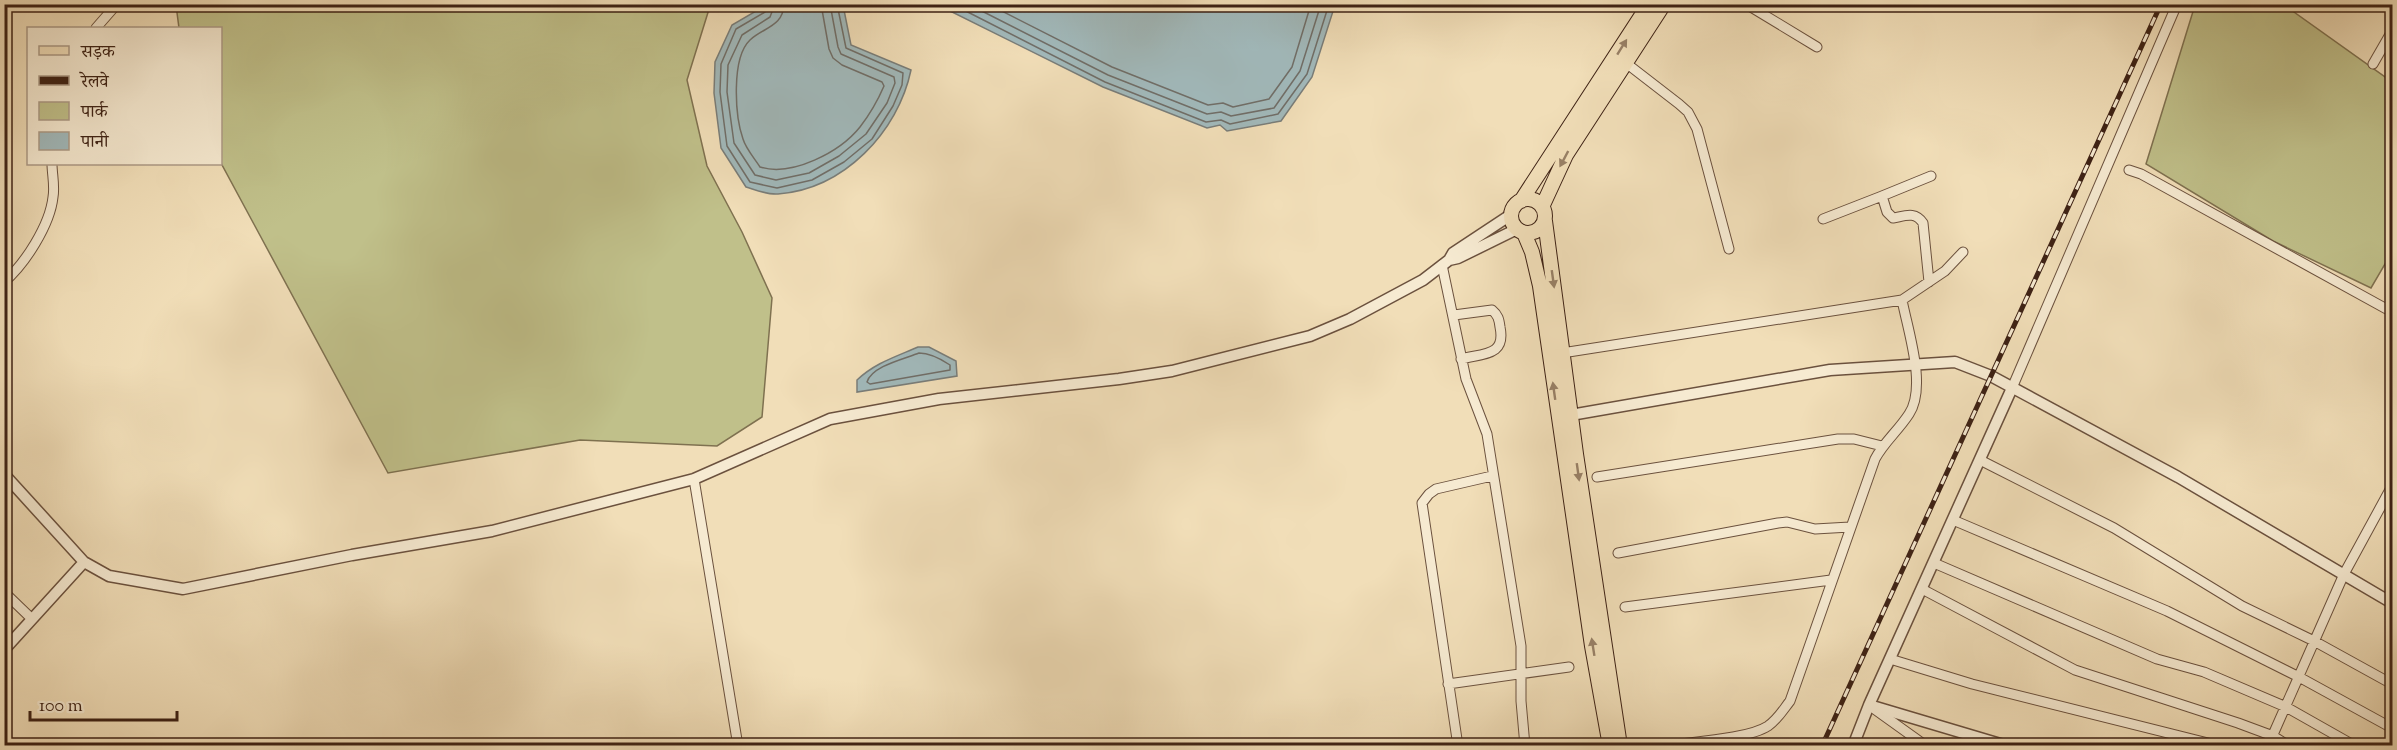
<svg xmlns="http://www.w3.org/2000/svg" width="2397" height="750" viewBox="0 0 2397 750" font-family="'Sorts Mill Goudy','Noto Serif Devanagari',serif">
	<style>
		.green { fill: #c0c08a; stroke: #7f7150; stroke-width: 1.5 }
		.water { fill: #a1b9bb; stroke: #797d79; stroke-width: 1.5 }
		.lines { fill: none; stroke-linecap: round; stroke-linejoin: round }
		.shore { stroke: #706e68; stroke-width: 1.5 }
		.minor-casing { stroke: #6b513e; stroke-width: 11 }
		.tertiary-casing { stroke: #6b513e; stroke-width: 13 }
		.primary-casing { stroke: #3e2215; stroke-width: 16 }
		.minor { stroke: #f6ead1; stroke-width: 9 }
		.tertiary { stroke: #f6ead1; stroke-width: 10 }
		.primary { stroke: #f1deb8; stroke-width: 14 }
		.rail-casing { stroke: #3e2215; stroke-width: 5 }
		.rail { stroke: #f6ead1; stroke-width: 3; stroke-dasharray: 9; stroke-linecap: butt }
		.oneway { fill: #988066 }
	</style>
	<rect width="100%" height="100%" fill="#f1deb8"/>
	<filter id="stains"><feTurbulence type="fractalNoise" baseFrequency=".00333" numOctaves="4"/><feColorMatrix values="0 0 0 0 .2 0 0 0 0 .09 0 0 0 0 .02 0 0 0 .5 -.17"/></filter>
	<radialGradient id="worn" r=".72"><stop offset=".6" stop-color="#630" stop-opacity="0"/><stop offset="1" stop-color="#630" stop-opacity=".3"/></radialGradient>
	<path class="green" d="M176 5H715L710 6 687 80 707 166 742 232 772 298 762 417 717 446 580 440 388 473 221 163 220 28H179Z
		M2195 5H2284L2392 82V252L2371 288 2273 241 2146 164Z"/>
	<path class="water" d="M768 4 843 5 851 45 911 70C898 132 844 189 778 194 768 195 756 190 746 187L721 148 714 93 715 62 732 25Z
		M938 5 1335 4V5L1312 77 1281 121 1227 131 1220 125 1207 128 1103 87Z
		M918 347H929L956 361 957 376 857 392V380C875 363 895 357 918 347Z"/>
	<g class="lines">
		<path class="shore" d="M767 4 765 12 736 29 721 64 720 92 727 146 750 182 777 188 812 180 844 162 872 139 893 106 902 85 903 73 846 48 837 4
			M775 4 770 17 742 35 728 65 727 92 734 143 755 175 776 180 809 173 839 156 866 134 887 103 895 83 894 77 841 54 838 47 830 4
			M784 4C783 27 764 27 750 40 731 58 735 116 743 139 746 149 755 159 760 167 792 177 840 152 860 127 870 114 878 100 884 86L882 82 842 65 833 58 829 49 821 4
			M952 4 1105 82 1206 122 1221 120 1230 124 1278 114 1307 74 1329 4
			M968 4 1108 75 1207 114 1221 112 1231 116 1274 108 1300 71 1321 4
			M988 4 1112 67 1208 105 1223 103 1233 107 1269 99 1292 67 1311 4
			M919 353C929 353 941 359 950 365V370L870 384 867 382C872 366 904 359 919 353Z"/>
		<defs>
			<path id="minor" d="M1746 4 1817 47
				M1949 4 1952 6
				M2385 4 2392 9
				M96 28 117 4
				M1626 63 1679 104 1688 112 1697 129 1729 249
				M2373 64 2392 31
				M2129 170 2141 174 2392 312
				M1882 196 1931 176
				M1823 219 1882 196 1887 212 1893 218C1905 216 1915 211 1923 223L1929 282
				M1442 265 1466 379 1487 434 1521 646V701L1525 746
				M4 282C25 264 50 225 53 197 55 186 52 174 52 164
				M1902 300 1945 271 1963 252
				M1454 315 1492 310C1498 315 1499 319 1500 327 1506 356 1484 353 1461 359
				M1562 353 1902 300C1908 331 1927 387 1909 414 1898 431 1884 442 1875 459L1790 701C1783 710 1778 719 1768 726 1748 739 1691 742 1666 746
				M2012 388 2177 4
				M1980 460 2114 528 2242 606 2314 641 2392 684
				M1597 477 1838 439H1854L1882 446
				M694 479 738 746
				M1953 520 2167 611 2299 677 2392 728
				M1618 553 1778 523 1787 522 1815 529 1850 527
				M1934 563 2157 659 2204 672 2286 707 2355 746
				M1922 589 2075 670 2238 723 2273 736 2289 746
				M4 592 32 619
				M1625 607 1831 580
				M1890 659 1972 684 2220 746
				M1448 684 1569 667
				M1873 708 1926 746
				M1458 746 1422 503 1429 494 1436 489 1492 476
				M2268 746 2344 574 2392 486"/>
			<path id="tertiary" d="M1449 260 1458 258 1517 229
				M1565 416 1830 370 1955 362 1991 376 2178 477 2392 603
				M4 474 84 562 109 576 183 589 352 555 492 531 694 479 830 419 939 399 1119 379 1172 371 1310 336 1350 319 1423 280 1449 260 1453 253 1512 214
				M4 650 84 562
				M1869 705 2007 746
				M1853 746 1869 705 2012 388"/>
			<path id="primary" d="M1511 216a17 17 0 1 1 34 0a17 17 0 1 1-34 0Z
				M1521 201 1649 4
				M1542 207 1566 155 1664 4
				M1545 221 1576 454 1620 746
				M1524 233 1532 252 1540 286 1592 646 1610 746"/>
		</defs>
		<use href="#minor" class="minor-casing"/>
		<use href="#tertiary" class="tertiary-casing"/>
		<use href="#primary" class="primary-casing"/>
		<use href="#minor" class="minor"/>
		<use href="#tertiary" class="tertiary"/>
		<use href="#primary" class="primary"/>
		<defs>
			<path id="rail" d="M1822 746 2161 4"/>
		</defs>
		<use href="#rail" class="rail-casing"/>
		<use href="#rail" class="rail"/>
	</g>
	<defs><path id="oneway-solid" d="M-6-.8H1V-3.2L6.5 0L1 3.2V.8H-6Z" transform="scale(1.5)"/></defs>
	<g class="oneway">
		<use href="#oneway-solid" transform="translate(1622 47) rotate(-58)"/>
		<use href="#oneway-solid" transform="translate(1564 159) rotate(118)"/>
		<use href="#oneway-solid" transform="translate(1553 279) rotate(82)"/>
		<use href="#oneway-solid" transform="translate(1554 391) rotate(-98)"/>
		<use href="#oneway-solid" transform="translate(1578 472) rotate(82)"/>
		<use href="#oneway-solid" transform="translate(1593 647) rotate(-99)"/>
	</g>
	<rect width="2397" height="750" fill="none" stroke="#f1deb8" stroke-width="24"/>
	<rect x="6" y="6" width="2385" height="738" fill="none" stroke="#3e2215" stroke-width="3"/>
	<rect x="12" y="12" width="2373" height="726" fill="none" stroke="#3e2215" stroke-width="1.5"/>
	<rect x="27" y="27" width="195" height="138" fill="#f6ead1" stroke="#ac9a86" stroke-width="1.5"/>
	<rect x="39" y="46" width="30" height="9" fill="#f1deb8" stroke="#ac9a86" stroke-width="1.5"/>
	<text x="81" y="57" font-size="18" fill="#3e2215">सड़क</text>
	<rect x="39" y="76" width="30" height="9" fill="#3e2215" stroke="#ac9a86" stroke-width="1.5"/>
	<text x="81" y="87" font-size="18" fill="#3e2215">रेलवे</text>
	<rect x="39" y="102" width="30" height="18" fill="#c0c08a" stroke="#ac9a86" stroke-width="1.5"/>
	<text x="81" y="117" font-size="18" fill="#3e2215">पार्क</text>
	<rect x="39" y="132" width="30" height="18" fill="#a1b9bb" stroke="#ac9a86" stroke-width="1.5"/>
	<text x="81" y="147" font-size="18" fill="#3e2215">पानी</text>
	<path d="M30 711v9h147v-9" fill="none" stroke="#3e2215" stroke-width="3"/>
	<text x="39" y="711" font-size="18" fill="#3e2215" stroke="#f6ead1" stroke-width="4.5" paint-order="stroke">100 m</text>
	<rect width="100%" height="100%" filter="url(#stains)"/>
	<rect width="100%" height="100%" fill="url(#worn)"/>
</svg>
